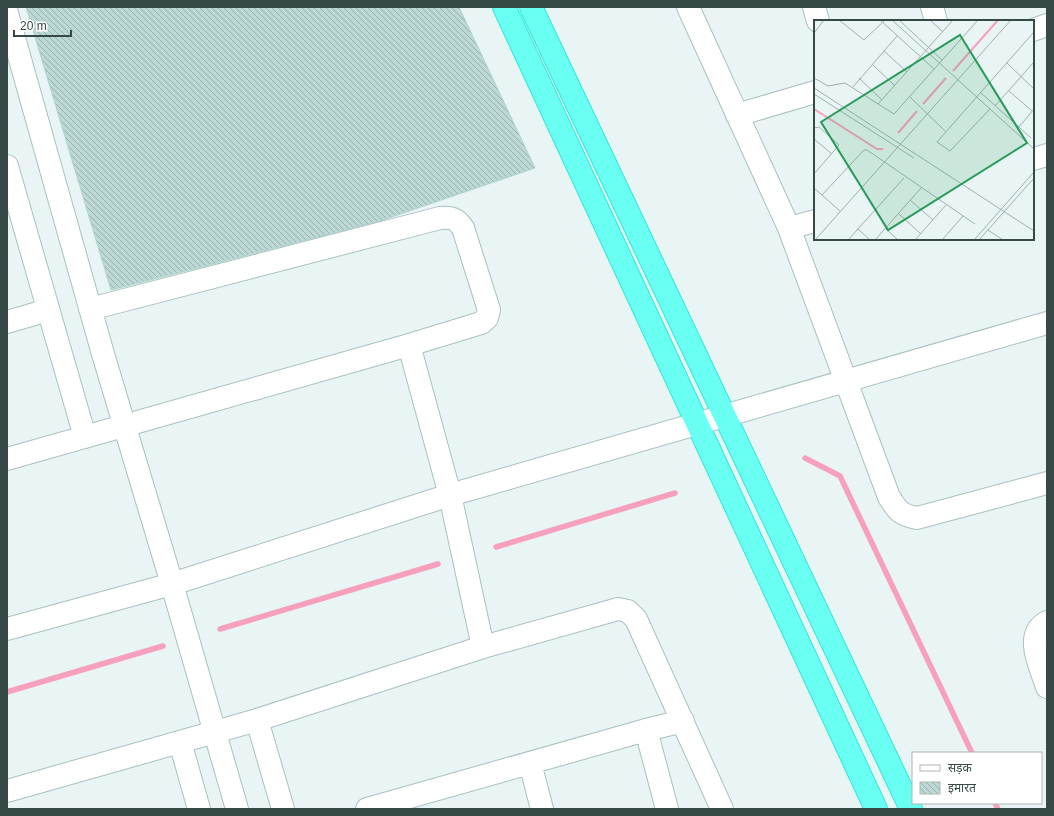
<svg xmlns="http://www.w3.org/2000/svg" width="1054" height="816" viewBox="0 0 1054 816" font-family="Helvetica,'Noto Sans Devanagari',sans-serif">
	<style>
		.lines { fill: none; stroke-linecap: round; stroke-linejoin: round }
		.stream { stroke: #f6a0bd; stroke-width: 5.5 }
		.building { fill: url(#building-back-hatch); stroke: #afd3ce }
		.minor-casing { stroke: #a9c1bf; stroke-width: 24 }
		.highway-casing { stroke: #2dead4; stroke-width: 24 }
		.minor { stroke: #fff; stroke-width: 22 }
		.highway { stroke: #69fff3; stroke-width: 22 }
		.inset-river { fill: none; stroke: #f6a0bd; stroke-width: 2 }
		.inset-road { fill: none; stroke: #a1b0ae; stroke-width: 1 }
		.view { fill: #279b5a; fill-opacity: 0.15; stroke: #279b5a; stroke-width: 2 }
		.inset-edge { fill: none; stroke: #364946; stroke-width: 2 }
	</style>
	<defs>
		<pattern id="building-back-hatch" width="6" height="6" patternUnits="userSpaceOnUse"><rect width="6" height="6" fill="#bcd8d4"/><path d="M-1 5l2 2M0 0l6 6M5-1l2 2" fill="none" stroke="#9ab1ae"/></pattern>
	</defs>
	<rect width="100%" height="100%" fill="#e8f5f4"/>
	<g class="lines">
		<path class="stream" d="M805 458 840 476 972 753
			M496 547 675 493
			M220 629 438 564
			M7 692 163 646
			M995 803 998 809"/>
	</g>
	<path class="building" d="M26 7H459L535 168 380 221 111 290Z"/>
	<g class="lines">
		<defs>
			<path id="minor" d="M688 7 789 228 889 497C898 511 900 515 917 518L1047 483
				M814 7 818 21
				M932 7 936 21
				M7 13 103 354 172 584 237 809
				M1033 30 1047 25
				M737 115 815 92
				M1033 159 1047 155
				M7 166 85 437
				M789 228 815 221
				M7 322 48 310
				M409 345 450 495 483 647
				M7 459 409 345 481 323 487 318 489 310 463 228C456 218 451 217 440 218L90 309
				M1047 622C1023 635 1041 667 1047 687
				M7 629 172 584 450 495 1047 323
				M257 720 283 809
				M646 730 667 809
				M180 742 199 809
				M530 763 542 809
				M7 791 257 720 483 647 618 609 628 611 636 619 722 809
				M367 809 646 730 683 721"/>
			<path id="highway" d="M504 7 876 809
				M531 7 911 809"/>
		</defs>
		<use href="#minor" class="minor-casing"/>
		<use href="#highway" class="highway-casing"/>
		<use href="#minor" class="minor"/>
		<use href="#highway" class="highway"/>
	</g>
	<g transform="translate(814 20)">
		<rect width="220" height="220" fill="#e8f5f4"/>
		<path class="inset-river" d="M139 51 184 0M109 84 132 58M0 89 63 129H69M84 113 103 91"/>
		<path class="inset-road" d="M25 0 50 20 71 0M66 0 120 49M78 0 220 129M85 0 128 40M116 0 129 12M0 13 10 0M70 31 93 52M193 43 220 69M58 44 81 66M0 58 14 66 31 63 80 94 164 0M45 58 68 80M39 67 83 16M0 68 220 211M195 71 218 91M166 72 217 118M0 74 100 138M96 77 131 111M64 84 139 0M181 86 220 42M176 89 136 131 123 122 220 12M205 107 220 89M0 108 5 107 25 125 0 154M0 119 18 134M0 168 26 191M8 175 50 130H53L161 204M96 180 119 200M84 193 107 214M71 208 84 220M44 209 56 220M174 210 189 220M1 220 197 0M34 220 90 158M61 220 107 168M101 220 132 185M128 220 149 196M160 220 220 152M165 220 220 158"/>
		<path class="view" d="M146 15 213 123 74 210 7 102Z"/>
		<rect width="220" height="220" class="inset-edge"/>
	</g>
	<rect width="1054" height="816" fill="none" stroke="#364946" stroke-width="16"/>
	<rect x="912" y="752" width="130" height="52" fill="#ffffff" stroke="#afb6b5"/>
	<rect x="920" y="765" width="20" height="6" fill="#ffffff" stroke="#afb6b5"/>
	<text x="948" y="772" font-size="12" fill="#364946">सड़क</text>
	<rect x="920" y="782" width="20" height="12" fill="url(#building-back-hatch)" stroke="#afb6b5"/>
	<text x="948" y="792" font-size="12" fill="#364946">इमारत</text>
	<path d="M14 30v6h57v-6" fill="none" stroke="#364946" stroke-width="2"/>
	<text x="20" y="30" font-size="12" fill="#364946" stroke="#ffffff" stroke-width="3" paint-order="stroke">20 m</text>
</svg>
